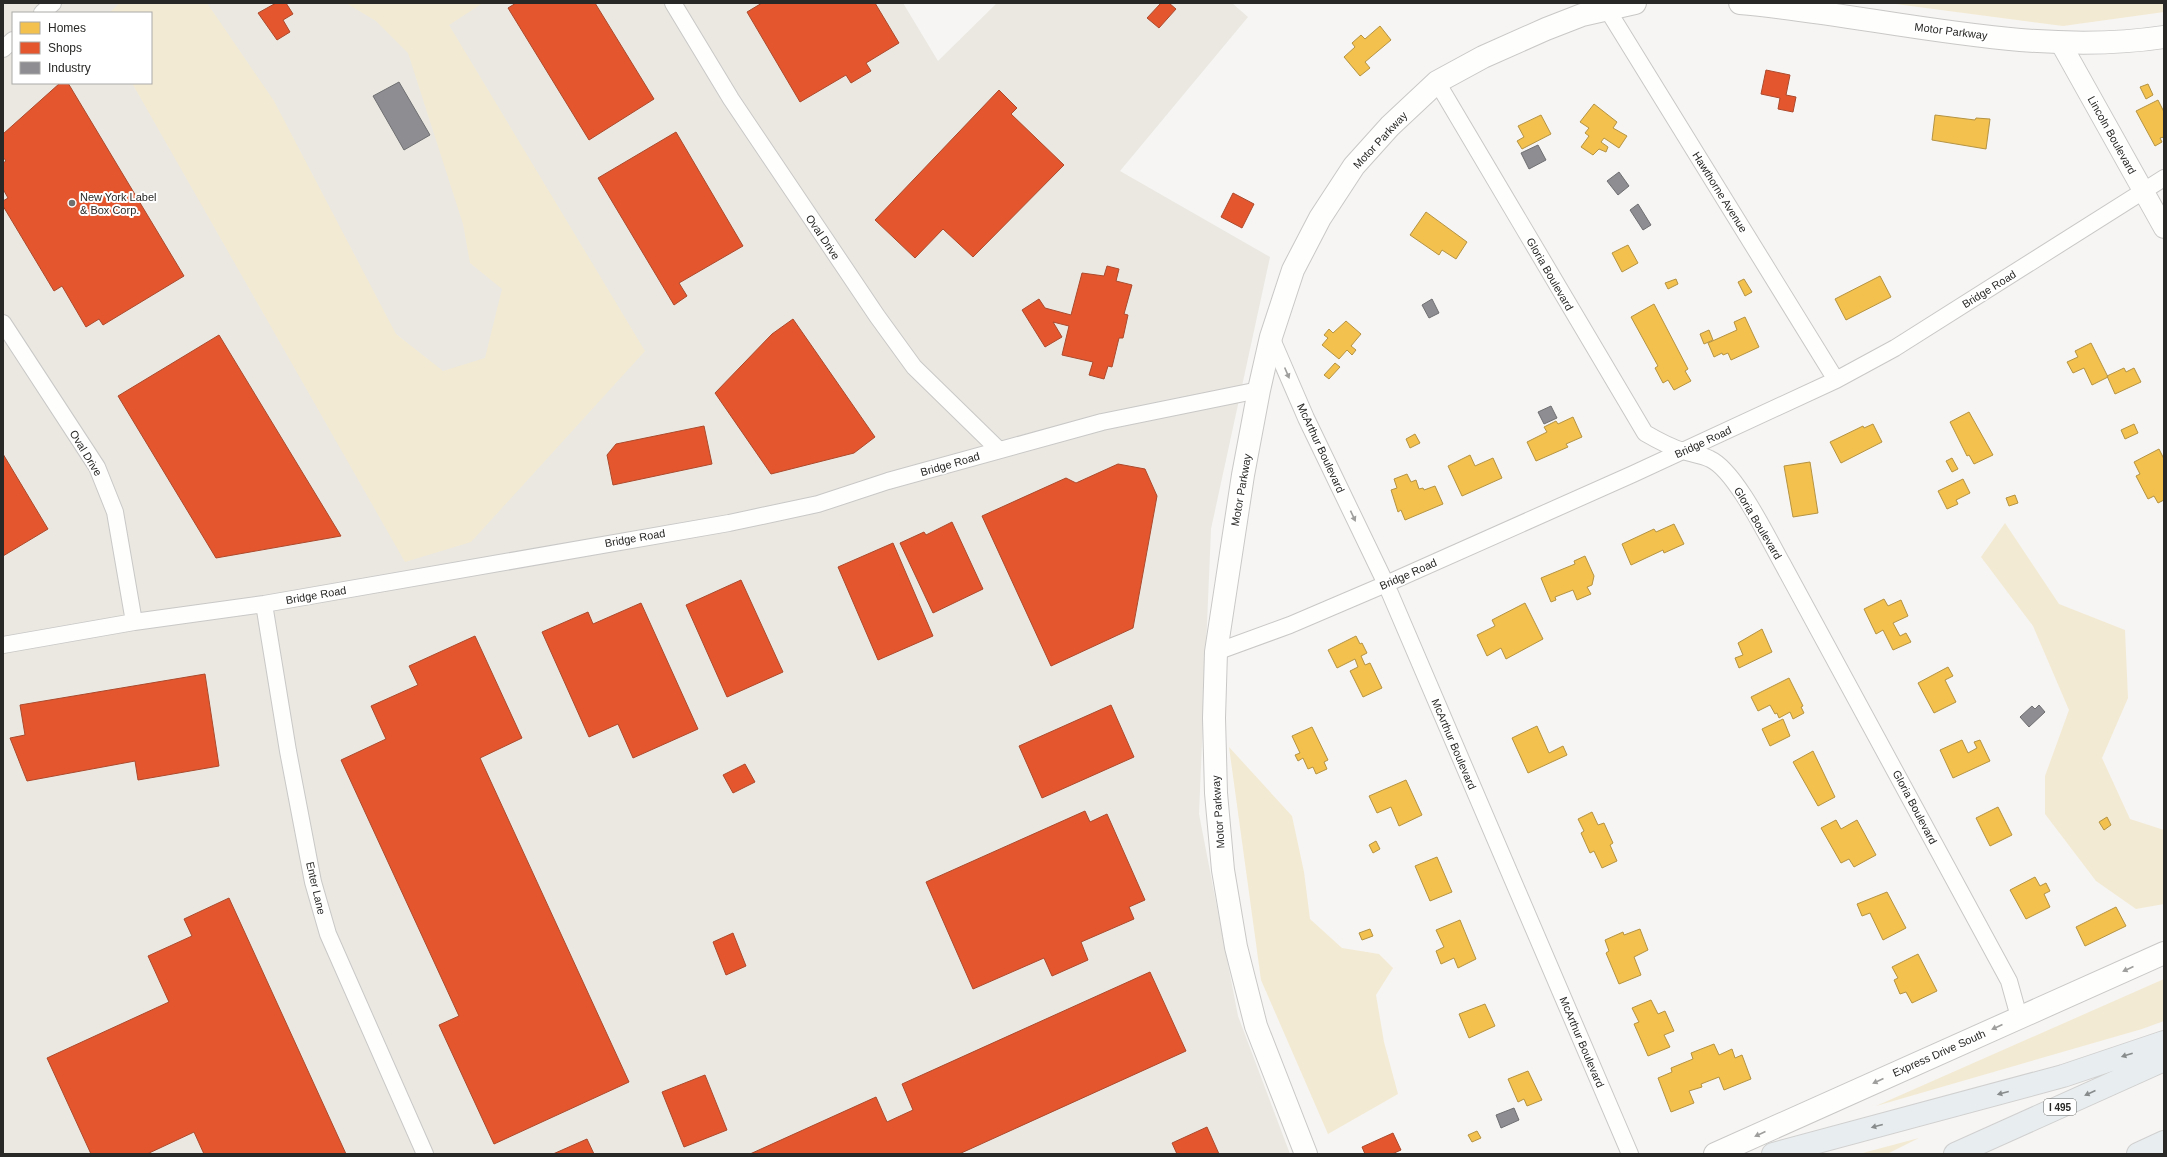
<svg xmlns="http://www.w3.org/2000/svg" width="2167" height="1157" viewBox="0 0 2167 1157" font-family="Helvetica,sans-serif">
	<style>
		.built { fill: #eae8e1; fill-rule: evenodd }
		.green { fill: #f3ead3 }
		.homes { fill: #f2c14e; stroke: #b59342 }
		.shops { fill: #e4572e; stroke: #ac492c }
		.industry { fill: #8d8d92; stroke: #6f6f72 }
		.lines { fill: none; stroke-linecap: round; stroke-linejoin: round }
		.minor-casing { stroke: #c9c8c7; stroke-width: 18 }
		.tertiary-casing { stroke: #c9c8c7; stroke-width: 22 }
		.secondary-casing { stroke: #c9c8c7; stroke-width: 24 }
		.motorway-casing { stroke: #d1d0d0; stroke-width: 24 }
		.minor { stroke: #fefefd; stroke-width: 16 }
		.tertiary { stroke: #fefefd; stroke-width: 20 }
		.secondary { stroke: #fefefd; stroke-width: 22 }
		.motorway { stroke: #e8eef0; stroke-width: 22 }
		.oneway { fill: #9e9e9c }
		.oneway2 { fill: #888b8b }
		.poi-dot { fill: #70706e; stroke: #fff; stroke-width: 1.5 }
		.labels { text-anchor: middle; stroke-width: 4; stroke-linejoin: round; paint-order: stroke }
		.shield { fill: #fff; stroke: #686867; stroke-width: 1 }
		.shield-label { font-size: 10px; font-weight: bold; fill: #282826 }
		.street-label { font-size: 11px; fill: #282826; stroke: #fff }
		.poi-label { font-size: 11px; fill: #282826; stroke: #fff; text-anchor: start }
	</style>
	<rect width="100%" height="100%" fill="#f6f5f3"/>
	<path class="built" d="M3 3H903L938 61 997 3H1232L1248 17 1120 171 1270 257 1211 529 1199 814 1238 1016 1290 1154H3ZM13 13H151V83H13Z"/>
	<path class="green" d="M120 3H207L274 101 396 334 443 371 485 358 502 289 470 263 463 224 408 53 376 21 346 3H483L449 25 645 351 471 542 405 562 132 83H151V13H109Z
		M1888 3H2164V12L2063 26Z
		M2005 523 2059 604 2125 630 2128 698 2102 758 2130 819 2164 830V904L2136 909 2096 881 2045 814V776L2069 710 2033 626 1981 557Z
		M1229 747 1292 816 1304 872 1310 919 1342 948 1379 954 1393 968 1376 995 1384 1042 1398 1094 1328 1134 1261 980Z
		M2164 979V1021L2142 1029 1876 1106Z
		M1919 1138 1887 1154H1859Z"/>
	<path class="homes" d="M1380 26 1391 40 1365 62 1370 68 1360 76 1344 57 1355 47 1352 43 1361 35 1365 39Z
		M2148 84 2153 95 2146 99 2140 87Z
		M2158 100 2164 112V137L2160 138 2162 142 2155 146 2136 111Z
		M1594 104 1617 122 1613 128 1627 136 1619 148 1604 138 1601 142 1608 147 1606 152 1599 149 1593 155 1581 147 1589 136 1585 133 1589 128 1580 122Z
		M1541 115 1551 134 1522 149 1517 141 1524 137 1518 126Z
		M1935 115 1975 120 1976 118 1990 119 1986 149 1932 140Z
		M1426 212 1467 242 1456 259 1442 250 1439 255 1410 235Z
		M1628 245 1638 263 1622 272 1612 253Z
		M1880 276 1891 297 1846 320 1835 299Z
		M1676 279 1678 284 1668 289 1665 283Z
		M1744 279 1752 292 1745 296 1738 282Z
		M1654 304 1688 369 1685 371 1691 381 1674 390 1668 380 1663 383 1655 368 1658 366 1631 317Z
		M1745 317 1759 347 1731 360 1728 353 1723 355 1722 353 1714 357 1708 343 1737 330 1734 322Z
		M1346 321 1361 334 1351 346 1356 350 1352 355 1347 350 1339 359 1322 345 1328 338 1324 335 1329 329 1333 333Z
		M1709 330 1713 340 1704 344 1700 334Z
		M2091 343 2108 377 2092 385 2084 368 2073 373 2067 362 2078 357 2075 351Z
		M1335 363 1340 367 1329 379 1324 375Z
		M2124 368 2126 372 2134 368 2141 382 2115 394 2107 376Z
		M1969 412 1993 455 1974 464 1969 455 1967 456 1950 422Z
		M1573 417 1582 437 1566 444 1568 447 1536 461 1527 442 1547 432 1544 427 1556 421 1558 424Z
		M1873 424 1882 442 1841 463 1830 442 1863 426 1864 428Z
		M2134 424 2138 433 2125 439 2121 430Z
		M1415 434 1420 443 1410 448 1406 439Z
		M2159 449 2164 459V500L2158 503 2154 496 2148 499 2136 476 2140 474 2134 462Z
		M1470 455 1475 466 1493 458 1502 478 1462 496 1448 466Z
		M1952 458 1958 469 1952 472 1946 461Z
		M1810 462 1818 513 1793 517 1784 466Z
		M1407 474 1411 482 1416 480 1419 489 1423 488 1424 490 1435 486 1443 504 1405 520 1401 510 1398 512 1391 490 1397 488 1394 479Z
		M1963 479 1970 493 1956 500 1958 504 1947 509 1938 491Z
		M2015 495 2018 503 2009 506 2006 498Z
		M1674 524 1684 544 1664 553 1663 550 1631 565 1622 544 1654 529 1656 532Z
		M1585 556 1594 576 1592 585 1587 587 1591 594 1577 600 1573 590 1555 597 1556 600 1551 602 1541 578 1575 564 1574 561Z
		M1884 599 1888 606 1901 600 1908 616 1893 623 1900 636 1906 633 1911 642 1893 650 1883 630 1876 634 1864 609Z
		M1525 603 1543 639 1506 659 1501 648 1487 656 1477 635 1495 626 1492 620Z
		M1762 629 1772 652 1739 668 1735 658 1743 655 1738 643Z
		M1356 636 1360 644 1362 643 1367 653 1361 656 1365 665 1370 663 1382 688 1363 697 1350 671 1358 667 1355 659 1337 668 1328 650Z
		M1948 667 1953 676 1945 680 1956 702 1934 713 1918 683Z
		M1789 678 1803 706 1801 707 1804 713 1793 719 1790 712 1779 718 1777 713 1775 714 1770 705 1758 711 1751 697Z
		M1783 719 1790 736 1770 746 1762 729Z
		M1537 726 1549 753 1563 746 1567 755 1528 773 1512 738Z
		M1312 727 1328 760 1324 762 1327 769 1316 774 1313 767 1308 769 1303 758 1298 761 1295 755 1300 753 1292 736Z
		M1962 740 1968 753 1977 748 1974 742 1980 740 1990 761 1953 778 1940 750Z
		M1813 751 1835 797 1818 806 1793 762Z
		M1406 780 1422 815 1399 826 1391 807 1377 813 1369 796Z
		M1998 807 2012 835 1990 846 1976 818Z
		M1592 812 1598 825 1604 823 1613 843 1610 845 1617 861 1602 868 1594 851 1590 853 1581 833 1584 831 1578 819Z
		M2107 817 2111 825 2104 830 2099 822Z
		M1836 820 1841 829 1857 820 1876 855 1854 867 1849 859 1841 863 1821 828Z
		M1376 841 1380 849 1373 853 1369 845Z
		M1437 857 1452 892 1430 901 1415 866Z
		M2035 877 2040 886 2046 883 2050 891 2044 894 2050 907 2026 919 2010 890Z
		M1887 892 1906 928 1883 940 1870 913 1862 916 1857 904Z
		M2116 907 2126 926 2085 946 2076 927Z
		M1460 920 1476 959 1458 968 1454 958 1441 964 1436 951 1444 947 1436 930Z
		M1370 929 1373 936 1362 940 1359 933Z
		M1640 929 1648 950 1634 957 1641 975 1619 984 1606 953 1609 951 1605 940 1623 932 1624 935Z
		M1918 954 1937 991 1912 1003 1906 992 1900 994 1894 980 1898 978 1892 967Z
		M1651 1000 1658 1014 1665 1011 1674 1031 1664 1035 1670 1047 1648 1056 1634 1024 1639 1022 1632 1008Z
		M1485 1004 1495 1026 1469 1038 1459 1014Z
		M1714 1044 1719 1055 1732 1049 1735 1058 1742 1055 1751 1079 1724 1090 1719 1077 1701 1084 1702 1087 1689 1091 1694 1103 1671 1112 1658 1078 1672 1072 1671 1068 1693 1059 1691 1053Z
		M1528 1071 1542 1100 1527 1106 1524 1099 1518 1102 1508 1079Z
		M1477 1131 1481 1138 1472 1142 1468 1135Z"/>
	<path class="shops" d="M276 3H286L293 14 283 20 290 32 277 40 258 13Z
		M516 3H595L654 99 589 140 508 8Z
		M762 3H875L899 43 866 63 871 71 851 83 846 75 800 102 747 12Z
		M1161 3H1169L1176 9 1159 28 1147 18Z
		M1766 70 1790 75 1786 95 1796 97 1793 112 1778 109 1780 98 1761 94Z
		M60 83H68L184 276 103 325 99 319 86 327 62 286 54 291 3 206V201L8 198 3 189V163L6 161 3 157V134Z
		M999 90 1017 108 1011 114 1064 165 973 257 943 229 915 258 875 220Z
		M676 132 743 246 679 283 687 296 674 305 598 178Z
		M1233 193 1254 204 1242 228 1221 217Z
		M1107 266 1119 269 1116 281 1132 285 1124 314 1128 315 1123 338H1119L1112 367 1108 366 1104 379 1089 375 1093 362 1062 355 1069 326 1053 322 1062 337 1045 347 1022 310 1039 299 1045 308 1071 315 1082 273 1104 276Z
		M793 319 875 437 854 453 771 474 715 393 772 334Z
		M219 335 341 536 216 558 118 396Z
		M704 426 712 464 613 485 607 455 616 444Z
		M3 454 48 529 3 556Z
		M1118 464 1145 469 1157 496 1133 628 1051 666 982 516 1066 478 1076 483Z
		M952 522 983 589 933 613 900 543 924 532 926 535Z
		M893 543 933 636 878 660 838 567Z
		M741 580 783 672 727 697 686 605Z
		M641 603 698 729 633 758 618 724 589 737 542 632 588 612 593 624Z
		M475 636 522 738 480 758 629 1082 494 1144 439 1025 459 1016 341 760 386 739 371 706 418 685 409 666Z
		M205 674 219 766 138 780 135 761 27 781 10 738 25 735 20 705Z
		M1111 705 1134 757 1042 798 1019 746Z
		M745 764 755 782 733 793 723 775Z
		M1085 811 1090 822 1107 814 1145 900 1129 907 1134 919 1081 942 1088 960 1052 976 1044 958 973 989 926 882Z
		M229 898 346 1154H204L194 1132 147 1154H91L47 1058 169 1002 148 956 192 936 184 919Z
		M733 933 746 966 726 975 713 942Z
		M1150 972 1186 1051 959 1154H750L876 1097 887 1122 913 1110 902 1084Z
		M705 1075 727 1130 684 1147 662 1092Z
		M1207 1127 1219 1154H1177L1172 1143Z
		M1393 1133 1401 1150 1392 1154H1365L1362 1147Z
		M587 1139 594 1154H553Z"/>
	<path class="industry" d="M399 82 430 135 404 150 373 96Z
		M1538 145 1546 160 1529 169 1521 153Z
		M1619 172 1629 186 1618 195 1607 181Z
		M1638 204 1651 225 1643 230 1630 210Z
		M1432 299 1439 313 1429 318 1422 305Z
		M1551 406 1557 418 1544 424 1538 412Z
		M2039 705 2045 712 2029 727 2020 717 2032 706 2035 709Z
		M1514 1108 1519 1120 1501 1128 1496 1115Z"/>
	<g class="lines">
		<defs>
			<path id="minor" d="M673 3 731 99 877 316 914 367 999 450
				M1607 9 1836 380
				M42 13 53 3
				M3 49 13 40
				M1437 82 1645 433C1657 440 1670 447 1683 451 1692 454 1702 455 1710 459 1735 470 1768 538 1782 563L2009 981 2019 1017
				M3 323 97 467 115 512 134 622
				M1271 337 1306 418 1386 584 1630 1154
				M264 604 288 751 313 882 328 934 425 1154
				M3 645 134 622 264 604 729 523 818 504 888 481 1102 422 1259 390
				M1216 652 1290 625 1386 584 1633 474 1836 380 1895 348 2164 178"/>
			<path id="tertiary" d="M2060 42 2164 228"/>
			<path id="secondary" d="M1740 3C1878 15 2025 58 2164 37
				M1306 1154 1256 1026 1236 947 1223 870 1216 793 1214 718 1216 652 1243 475 1259 390 1271 337 1293 270 1320 218 1354 166 1390 126 1437 82 1483 57 1546 29 1582 15 1635 3
				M1715 1154 2164 953"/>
			<path id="motorway" d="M1773 1154 2063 1076 2164 1042
				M1955 1154 2164 1060
				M2138 1154 2164 1142"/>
		</defs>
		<use href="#minor" class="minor-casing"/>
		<use href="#tertiary" class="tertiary-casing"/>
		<use href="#secondary" class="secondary-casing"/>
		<use href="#motorway" class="motorway-casing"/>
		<use href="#minor" class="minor"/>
		<use href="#tertiary" class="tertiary"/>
		<use href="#secondary" class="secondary"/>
		<use href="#motorway" class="motorway"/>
	</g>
	<defs><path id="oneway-solid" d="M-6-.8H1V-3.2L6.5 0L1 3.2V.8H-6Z"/></defs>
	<g class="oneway">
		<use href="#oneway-solid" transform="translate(1287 373) rotate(67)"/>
		<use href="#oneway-solid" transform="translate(1353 516) rotate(65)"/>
		<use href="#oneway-solid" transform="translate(2128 969) rotate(156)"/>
		<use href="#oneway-solid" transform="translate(1997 1027) rotate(156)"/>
		<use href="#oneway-solid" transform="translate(1878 1081) rotate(156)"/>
		<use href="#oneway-solid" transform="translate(1760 1134) rotate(156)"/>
	</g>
	<g class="oneway2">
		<use href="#oneway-solid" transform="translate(2127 1055) rotate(162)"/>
		<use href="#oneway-solid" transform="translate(2003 1093) rotate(165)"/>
		<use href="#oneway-solid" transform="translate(2090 1093) rotate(156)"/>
		<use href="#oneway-solid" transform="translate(1877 1126) rotate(165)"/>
	</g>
	<circle class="poi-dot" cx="72" cy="203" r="4"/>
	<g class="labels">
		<rect class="shield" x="2044" y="1099" width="32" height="16" rx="3"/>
		<g class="shield-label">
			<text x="2060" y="1111">I 495</text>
		</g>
		<g class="street-label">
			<text transform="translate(1951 31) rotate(7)" y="4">Motor Parkway</text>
			<text transform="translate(2112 135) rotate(61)" y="4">Lincoln Boulevard</text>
			<text transform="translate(1380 140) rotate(-47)" y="4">Motor Parkway</text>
			<text transform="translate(1720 192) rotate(58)" y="4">Hawthorne Avenue</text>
			<text transform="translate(823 237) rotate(56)" y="4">Oval Drive</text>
			<text transform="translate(1550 274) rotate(60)" y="4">Gloria Boulevard</text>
			<text transform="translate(1989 289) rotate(-32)" y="4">Bridge Road</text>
			<text transform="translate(1703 442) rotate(-25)" y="4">Bridge Road</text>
			<text transform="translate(1321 448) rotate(65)" y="4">McArthur Boulevard</text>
			<text transform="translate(86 453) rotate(59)" y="4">Oval Drive</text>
			<text transform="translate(950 464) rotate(-16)" y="4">Bridge Road</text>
			<text transform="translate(1241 490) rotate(-80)" y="4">Motor Parkway</text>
			<text transform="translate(1758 523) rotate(59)" y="4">Gloria Boulevard</text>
			<text transform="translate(635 538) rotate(-10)" y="4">Bridge Road</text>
			<text transform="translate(1408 574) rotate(-24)" y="4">Bridge Road</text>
			<text transform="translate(316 595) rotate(-10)" y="4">Bridge Road</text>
			<text transform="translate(1454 744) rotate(67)" y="4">McArthur Boulevard</text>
			<text transform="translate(1915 807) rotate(62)" y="4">Gloria Boulevard</text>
			<text transform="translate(1218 812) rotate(-94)" y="4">Motor Parkway</text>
			<text transform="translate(316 888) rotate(77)" y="4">Enter Lane</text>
			<text transform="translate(1582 1042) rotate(67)" y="4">McArthur Boulevard</text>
			<text transform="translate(1939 1053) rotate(-24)" y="4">Express Drive South</text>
		</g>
		<g class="poi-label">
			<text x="80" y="201">New York Label<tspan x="80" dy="13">&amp; Box Corp.</tspan></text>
		</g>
	</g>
	<rect width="2167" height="1157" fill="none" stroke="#282826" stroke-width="8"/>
	<rect x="12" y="12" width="140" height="72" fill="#ffffff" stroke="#a9a9a8"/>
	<rect x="20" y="22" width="20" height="12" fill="#f2c14e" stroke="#a9a9a8"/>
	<text x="48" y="32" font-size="12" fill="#282826">Homes</text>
	<rect x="20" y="42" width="20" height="12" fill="#e4572e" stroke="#a9a9a8"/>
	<text x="48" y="52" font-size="12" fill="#282826">Shops</text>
	<rect x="20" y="62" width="20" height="12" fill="#8d8d92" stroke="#a9a9a8"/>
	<text x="48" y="72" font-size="12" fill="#282826">Industry</text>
</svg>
